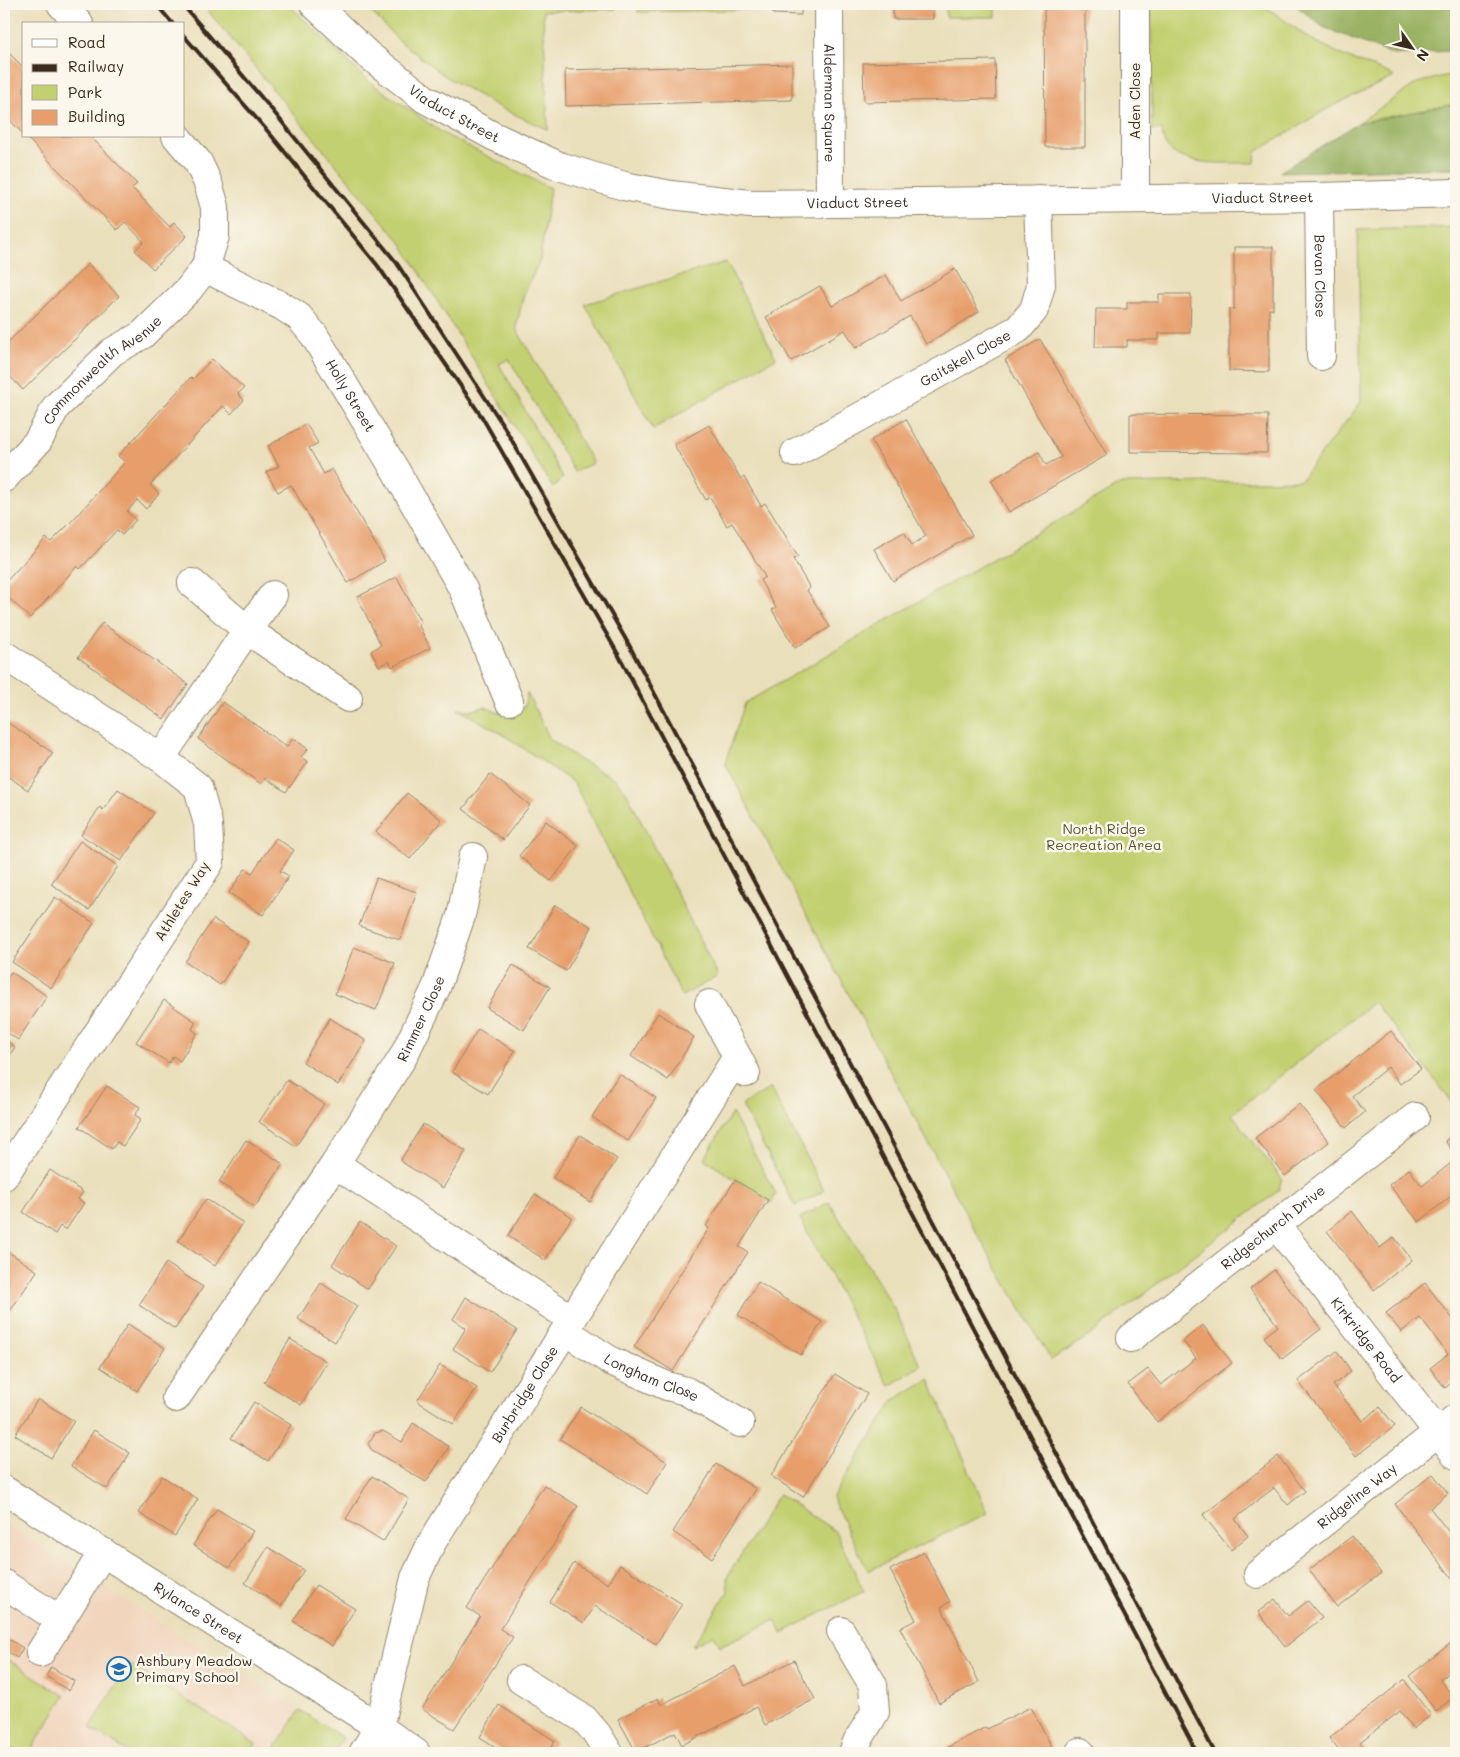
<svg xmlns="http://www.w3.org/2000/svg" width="1460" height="1757" viewBox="0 0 1460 1757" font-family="Mali,sans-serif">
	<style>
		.built { fill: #f1d5bd }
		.green { fill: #c3d071; stroke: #7f7d48 }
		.forest { fill: #9ab263; stroke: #6a6e40 }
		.building { fill: #e79e6b }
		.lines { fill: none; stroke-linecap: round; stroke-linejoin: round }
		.minor-casing { stroke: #92846c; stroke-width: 30 }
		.minor { stroke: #fff; stroke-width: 28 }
		.rail { stroke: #3b2a1e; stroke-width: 4 }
		.labels { text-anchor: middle; stroke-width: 5; stroke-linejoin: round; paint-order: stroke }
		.street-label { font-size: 14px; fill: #3b2a1e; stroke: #fbf7ec }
		.park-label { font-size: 14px; fill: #5d5433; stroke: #fbf7ec }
		.poi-label { font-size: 14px; fill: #3b2a1e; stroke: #fbf7ec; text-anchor: start }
	</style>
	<rect width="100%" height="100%" fill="#fbf7ec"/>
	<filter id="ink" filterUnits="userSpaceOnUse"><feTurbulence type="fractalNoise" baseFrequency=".02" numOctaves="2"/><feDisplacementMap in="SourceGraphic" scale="10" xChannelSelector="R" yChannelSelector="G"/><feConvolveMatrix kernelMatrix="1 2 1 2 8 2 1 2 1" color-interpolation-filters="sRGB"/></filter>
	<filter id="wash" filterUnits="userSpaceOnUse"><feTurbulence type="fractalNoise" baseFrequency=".0096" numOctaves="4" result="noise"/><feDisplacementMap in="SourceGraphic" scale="20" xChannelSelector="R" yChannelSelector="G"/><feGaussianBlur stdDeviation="1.12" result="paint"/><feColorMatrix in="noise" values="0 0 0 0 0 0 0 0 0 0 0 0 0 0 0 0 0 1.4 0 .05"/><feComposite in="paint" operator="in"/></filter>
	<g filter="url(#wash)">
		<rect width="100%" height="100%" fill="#eadfbb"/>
		<path class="built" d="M4 1523 343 1738 334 1753H4Z"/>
		<path class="green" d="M202 4H288L367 80 444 134 550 188 540 260 524 294 516 328 593 463 574 472 509 359 499 364 563 478 553 488 402 244Z
			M364 4H616V9L543 11 548 130 497 106 445 76 398 40Z
			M638 4H771V9L638 12Z
			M945 4H996V17H946Z
			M1151 4H1262L1309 38 1346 57 1388 73 1394 77 1330 107 1256 152 1255 163C1231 162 1184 168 1167 147 1163 142 1163 135 1161 129L1152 130Z
			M1456 73V106L1450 105 1358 123 1417 83Z
			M1456 227V1107L1374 1002 1232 1114 1282 1179 1278 1191 1089 1336 1051 1360 976 1232 725 763 745 703 1121 484 1301 480 1361 402 1358 230Z
			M726 262 776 358 653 429 585 304Z
			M527 693 550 739 578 759 615 779 627 793 718 976 682 996 574 783 504 735 458 709 470 711 485 707 499 713 513 715 524 707Z
			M771 1088 824 1191 795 1206 742 1105Z
			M732 1113 776 1194 771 1203 704 1159Z
			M829 1202 895 1310 921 1366 889 1386 800 1218Z
			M929 1379 988 1513 868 1571 832 1498 894 1400Z
			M779 1494 835 1531 864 1591 782 1633 775 1620 720 1646 714 1635 692 1646 728 1592 727 1577Z
			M4 1657 65 1696 29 1753H19L4 1744Z
			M129 1664 256 1744 250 1753H130L90 1728Z
			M300 1710 343 1738 334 1753H272Z"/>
		<path class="forest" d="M1294 4H1456V49L1448 51 1394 55 1323 27Z
			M1450 105 1456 106V168L1280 172 1358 123Z"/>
		<g id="blocks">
			<path class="building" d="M773 4H801V15L773 14Z
				M893 4H933V19H893Z
				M1044 4H1085V147H1045Z
				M4 48 24 68V135L4 114Z
				M995 60 996 99 864 102 863 63Z
				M792 64V100L566 106 565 70Z
				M25 136H90L137 184 132 188 165 222 170 227 174 222 187 236 153 269 135 250 144 242 125 222 117 230Z
				M1234 247H1273V309H1269V372L1229 371V309H1234Z
				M88 264 119 296 23 390 4 370V346Z
				M955 269 979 312 926 344 910 316 856 348 845 330 791 361 766 317 820 286 832 306 886 275 901 301Z
				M1159 294H1191L1190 333H1159V340H1127V347H1095L1096 309H1127V302H1159Z
				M1040 339 1107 455 1009 512 991 480 1039 452 1046 465 1061 457 1005 360Z
				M212 359 244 388 238 394 244 400 231 414 223 406 150 485 159 494 146 509 137 500 127 512 136 520 122 535 117 530 80 569 77 566 30 618 4 593V584L46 538 51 542 70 523 125 462 118 456 191 377 193 379Z
				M1130 414 1268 415 1267 453 1130 452Z
				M906 419 972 535 893 581 874 549 904 532 912 545 926 536 871 440Z
				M306 424 318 443 309 448 324 474 332 469 385 561 348 583 291 485 278 492 266 472 279 466 268 446Z
				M709 425 741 479 744 477 761 506 765 503 782 530 798 557 793 559 810 588 807 590 830 627 795 648 772 610 776 608 760 580 765 577 749 550 732 523 727 526 710 497 706 500 674 445Z
				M397 577 421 623 418 624 430 648 392 667 389 661 379 666 371 651 381 645 357 597Z
				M102 623 188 684 164 719 78 657Z
				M223 702 287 747 293 738 308 749 301 757 308 762 286 792 265 778 261 784 198 739Z
				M4 720 53 753 28 790 4 774Z
				M490 774 530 805 503 840 463 809Z
				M118 789 154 813 121 861 81 835 100 807 103 810Z
				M407 793 442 820 410 859 376 832Z
				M546 821 578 846 551 881 519 856Z
				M276 838 294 850 280 871 289 876 263 915 229 893 245 869 252 873Z
				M80 841 118 866 89 910 51 884Z
				M376 878 417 892 400 940 359 926Z
				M55 897 94 923 51 988 12 962Z
				M555 905 592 927 566 971 529 949Z
				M213 919 249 942 220 985 185 962Z
				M354 947 395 963 376 1010 335 994Z
				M513 965 550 987 524 1030 487 1008Z
				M11 972 47 996 18 1040 4 1030V982Z
				M164 1000 196 1022 192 1029 197 1033 180 1061 173 1056 169 1063 136 1042Z
				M658 1013 694 1037 668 1080 631 1056Z
				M330 1018 366 1041 338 1085 303 1062Z
				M478 1029 515 1051 488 1094 452 1072Z
				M1391 1031 1421 1069 1400 1084 1388 1067 1352 1096 1365 1112 1346 1128 1316 1090Z
				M4 1039 15 1047 4 1064Z
				M619 1074 656 1098 628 1141 592 1117Z
				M287 1080 324 1104 296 1146 259 1122Z
				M107 1086 140 1107 135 1115 141 1119 123 1146 117 1142 112 1149 79 1127Z
				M1299 1104 1329 1142 1285 1176 1255 1138Z
				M423 1124 466 1151 443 1188 400 1161Z
				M1456 1132V1156L1445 1141Z
				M580 1135 617 1159 590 1202 553 1178Z
				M246 1140 283 1164 255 1207 219 1182Z
				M1456 1159V1192L1419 1222 1389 1185 1409 1169 1422 1186Z
				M50 1170 83 1192 78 1199 84 1203 66 1230 60 1226 55 1234 23 1212Z
				M735 1180 768 1200 739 1247 748 1252 673 1371 634 1347 709 1228 706 1226Z
				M535 1194 572 1217 545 1260 508 1236Z
				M206 1199 243 1223 215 1266 178 1241Z
				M1352 1211 1380 1248 1394 1237 1412 1260 1374 1290 1327 1231Z
				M360 1222 396 1246 368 1289 332 1265Z
				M4 1249 37 1271 8 1314 4 1311Z
				M166 1263 203 1287 175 1329 139 1305Z
				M1274 1270 1321 1329 1282 1359 1264 1337 1278 1326 1250 1289Z
				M758 1282 822 1322 801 1355 738 1315Z
				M321 1283 357 1306 335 1342 298 1319Z
				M1425 1283 1456 1323V1379L1445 1388 1430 1368 1448 1354 1420 1318 1401 1332 1386 1313Z
				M466 1297 517 1330 490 1372 453 1349 466 1328 453 1319Z
				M128 1324 165 1348 137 1391 100 1367Z
				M1203 1325 1232 1363 1157 1422 1128 1384 1148 1369 1161 1385 1196 1358 1183 1341Z
				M290 1339 327 1362 301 1405 264 1382Z
				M1337 1351 1351 1371 1333 1385 1362 1421 1380 1407 1395 1426 1356 1456 1298 1381Z
				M440 1365 477 1388 453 1424 417 1401Z
				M835 1374 867 1394 803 1497 771 1476Z
				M38 1399 74 1421 51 1458 15 1435Z
				M254 1402 291 1425 268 1461 231 1438Z
				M581 1407 667 1462 647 1494 560 1439Z
				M413 1423 449 1447 426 1482 372 1450 368 1444 375 1433 383 1431 402 1442Z
				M94 1430 130 1453 107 1489 71 1466Z
				M1278 1456 1305 1491 1288 1505 1274 1488 1254 1503 1235 1519 1248 1536 1231 1550 1203 1515Z
				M716 1464 756 1489 712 1558 673 1532Z
				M1433 1474 1448 1493 1430 1508 1456 1541V1577L1453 1579 1395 1504Z
				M162 1476 198 1499 175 1536 139 1513Z
				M372 1476 409 1499 383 1542 346 1519Z
				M544 1485 578 1506 500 1629 513 1637 454 1729 422 1709 480 1616 467 1608Z
				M217 1509 253 1531 229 1568 193 1545Z
				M1352 1536 1381 1573 1337 1607 1309 1570Z
				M268 1547 304 1570 281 1606 245 1583Z
				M924 1552 950 1602 941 1607 979 1682 939 1703 900 1628 916 1620 890 1570Z
				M574 1563 608 1584 620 1565 682 1604 656 1644 595 1606 584 1623 550 1602Z
				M316 1585 355 1609 332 1646 293 1621Z
				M1275 1599 1288 1616 1308 1601 1322 1618 1285 1647 1258 1612Z
				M4 1636 23 1648 17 1658 4 1649Z
				M1456 1639V1667L1440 1680 1454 1697 1436 1711 1409 1676Z
				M794 1660 815 1699 765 1725 756 1707 682 1745 675 1732 636 1752 618 1719 658 1698 661 1705 735 1666 745 1686Z
				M51 1667 74 1681 69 1691 46 1676Z
				M1404 1680 1431 1715 1413 1729 1400 1711 1360 1742 1368 1753H1341L1329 1738Z
				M499 1705 555 1741 548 1753H505L480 1737Z
				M1031 1707 1055 1753H937L986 1727 987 1729Z"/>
		</g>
	</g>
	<g filter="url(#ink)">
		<use href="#blocks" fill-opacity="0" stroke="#92846c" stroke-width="1"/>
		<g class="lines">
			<defs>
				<g id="minor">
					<path d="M61 4 79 24"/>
					<path id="s1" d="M314 4 367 54 425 99 493 136 559 166 624 186 671 195 750 204 1319 197 1456 193"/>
					<path id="s2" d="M829 4 830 203"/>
					<path id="s3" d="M176 136 198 162 208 183 215 207V236L205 268 282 306 299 317 314 335 397 473 463 589 509 701"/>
					<path id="s4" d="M1319 197 1321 356"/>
					<path d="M1135 198V4"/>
					<path id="s5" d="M795 453 1018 329 1034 310 1041 285 1038 200"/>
					<path id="s6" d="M4 478 38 441 56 407 112 352 142 335 189 289 205 268"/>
					<path d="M192 583 247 630 348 698"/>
					<path d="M4 655 161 758 198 787 208 824 210 862 4 1176"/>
					<path d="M161 758 247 630 273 595"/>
					<path d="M709 1004 746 1073"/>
					<path d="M335 1164 572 1319"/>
					<path id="s7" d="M1276 1225 1456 1455"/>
					<path id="s8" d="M565 1331 611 1361 667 1386 686 1391 740 1423"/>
					<path id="s9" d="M1131 1338 1415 1117"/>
					<path id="s10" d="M176 1398 335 1164 403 1057 436 988 461 916 473 857"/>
					<path id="s11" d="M4 1490 379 1727 416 1753"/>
					<path id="s12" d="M1258 1574 1456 1418"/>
					<path d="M4 1584 60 1620"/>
					<path d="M841 1631 873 1685 875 1712 857 1742 853 1753"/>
					<path d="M40 1653 103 1552"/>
					<path d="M521 1680 584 1719 597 1734 609 1753"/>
					<path d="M1080 1752 1081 1753"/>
					<path id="s13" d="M363 1753 379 1727 415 1578 432 1542 737 1057"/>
				</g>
			</defs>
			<use href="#minor" class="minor-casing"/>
			<use href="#minor" class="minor"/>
			<path class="rail" d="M156 4 173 24
				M182 4 273 111 396 262 503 425 629 645 1215 1753
				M184 36 271 135 378 266 482 417 618 654 1197 1753"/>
		</g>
	</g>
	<defs>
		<symbol id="school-ring" viewBox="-11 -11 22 22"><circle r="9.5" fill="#fbf7ec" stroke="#1f6fb2" stroke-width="1.5"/><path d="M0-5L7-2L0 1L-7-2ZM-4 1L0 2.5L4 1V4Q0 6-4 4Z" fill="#1f6fb2"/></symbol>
	</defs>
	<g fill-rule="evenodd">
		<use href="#school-ring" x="105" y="1655" width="28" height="28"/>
	</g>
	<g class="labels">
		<g class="street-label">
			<text transform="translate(1135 101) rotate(-90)" y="5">Aden Close</text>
			<text dy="5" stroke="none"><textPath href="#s2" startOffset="99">Alderman Square</textPath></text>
			<text dy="5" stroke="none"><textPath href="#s1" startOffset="179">Viaduct Street</textPath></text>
			<text dy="5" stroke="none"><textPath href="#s1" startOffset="1004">Viaduct Street</textPath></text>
			<text dy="5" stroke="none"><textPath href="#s1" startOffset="599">Viaduct Street</textPath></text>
			<text dy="5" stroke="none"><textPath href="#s4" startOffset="79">Bevan Close</textPath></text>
			<text dy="5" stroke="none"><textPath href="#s5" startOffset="195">Gaitskell Close</textPath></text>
			<text dy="5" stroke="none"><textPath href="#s6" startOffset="148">Commonwealth Avenue</textPath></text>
			<text dy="5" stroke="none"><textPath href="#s3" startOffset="345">Holly Street</textPath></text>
			<text transform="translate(182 901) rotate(-58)" y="5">Athletes Way</text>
			<text dy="5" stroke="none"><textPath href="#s10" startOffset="452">Rimmer Close</textPath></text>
			<text dy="5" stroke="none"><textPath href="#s9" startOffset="180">Ridgechurch Drive</textPath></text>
			<text dy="5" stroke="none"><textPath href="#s7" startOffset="146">Kirkridge Road</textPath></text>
			<text dy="5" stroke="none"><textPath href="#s8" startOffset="99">Longham Close</textPath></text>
			<text dy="5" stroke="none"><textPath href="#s13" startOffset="398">Burbridge Close</textPath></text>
			<text dy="5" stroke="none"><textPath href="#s12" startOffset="126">Ridgeline Way</textPath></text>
			<text dy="5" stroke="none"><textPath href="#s11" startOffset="230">Rylance Street</textPath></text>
		</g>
		<g class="park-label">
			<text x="1104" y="834">North Ridge<tspan x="1104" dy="16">Recreation Area</tspan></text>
		</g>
		<g class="poi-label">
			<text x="136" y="1666">Ashbury Meadow<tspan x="136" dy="16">Primary School</tspan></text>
		</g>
	</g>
	<rect width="1460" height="1757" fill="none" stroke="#fbf7ec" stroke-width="20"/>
	<rect x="22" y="22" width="162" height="115" fill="#fbf7ec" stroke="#aea59a"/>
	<rect x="32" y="39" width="25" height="8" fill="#ffffff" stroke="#aea59a"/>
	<text x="68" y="48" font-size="15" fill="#3b2a1e">Road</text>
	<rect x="32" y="64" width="25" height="8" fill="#3b2a1e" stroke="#aea59a"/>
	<text x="68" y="72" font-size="15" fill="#3b2a1e">Railway</text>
	<rect x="32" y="85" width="25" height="15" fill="#c3d071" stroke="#aea59a"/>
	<text x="68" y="98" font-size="15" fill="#3b2a1e">Park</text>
	<rect x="32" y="110" width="25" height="15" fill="#e79e6b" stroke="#aea59a"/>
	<text x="68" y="122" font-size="15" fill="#3b2a1e">Building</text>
	<g transform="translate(1412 48) rotate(124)" stroke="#fbf7ec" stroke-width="4" paint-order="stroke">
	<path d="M0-4L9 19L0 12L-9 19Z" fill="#3b2a1e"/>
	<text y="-8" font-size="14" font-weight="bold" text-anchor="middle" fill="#3b2a1e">N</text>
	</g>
</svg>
